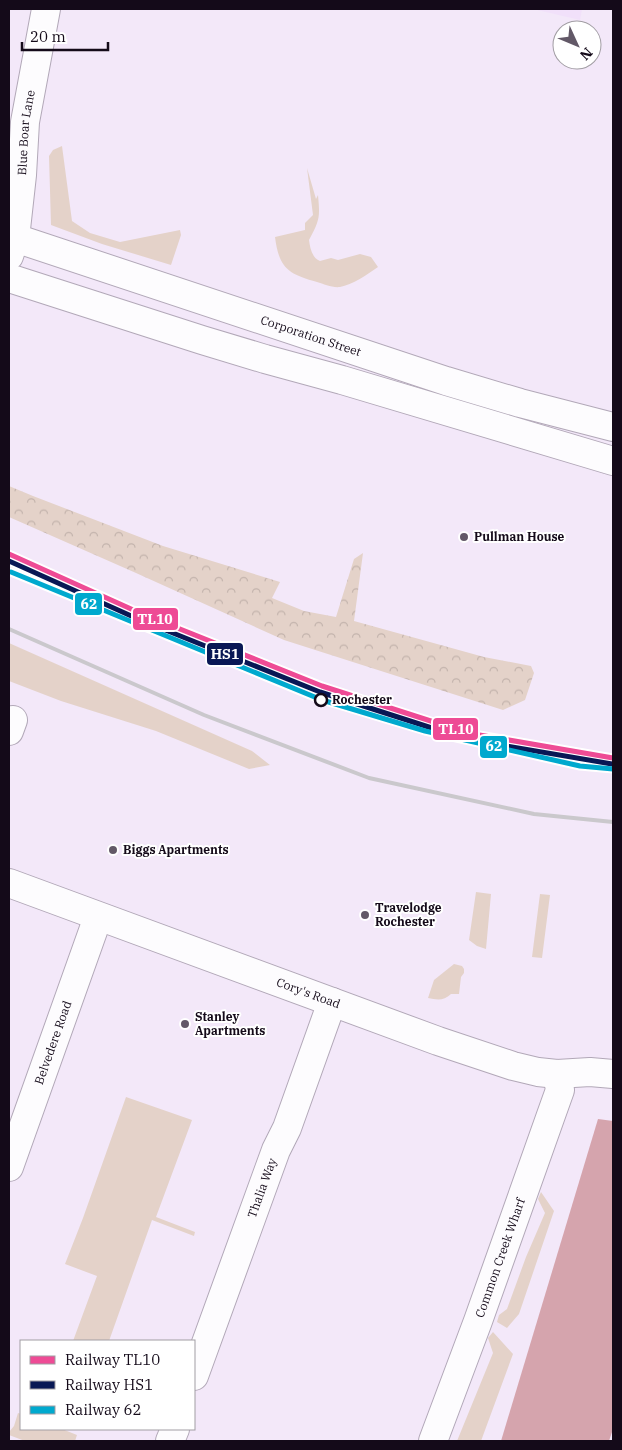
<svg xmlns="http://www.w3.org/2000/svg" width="622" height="1450" viewBox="0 0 622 1450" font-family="'IBM Plex Serif',serif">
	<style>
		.built { fill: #f1e0fa }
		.green { fill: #e4d2c9 }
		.forest { fill: url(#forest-crowns) }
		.water { fill: #d5a4ad }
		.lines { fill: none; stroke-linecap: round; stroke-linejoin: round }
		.minor-casing { stroke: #b2a8b8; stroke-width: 30 }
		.primary-casing { stroke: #b2a8b8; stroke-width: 30 }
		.minor { stroke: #fdfcfe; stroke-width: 28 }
		.primary { stroke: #fdfcfe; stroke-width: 28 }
		.rail { stroke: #cac8cc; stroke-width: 4 }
		.rail-1-casing { stroke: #fff; stroke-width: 9 }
		.rail-2-casing { stroke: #fff; stroke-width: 9 }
		.rail-3-casing { stroke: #fff; stroke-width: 9 }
		.rail-1 { stroke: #ee4b95; stroke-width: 5 }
		.rail-2 { stroke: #091855; stroke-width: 5 }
		.rail-3 { stroke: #00a9ce; stroke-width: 5 }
		.poi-dot { fill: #625867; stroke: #fff; stroke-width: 2 }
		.stop-dot { fill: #fff; stroke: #140a19; stroke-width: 2.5 }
		.labels { text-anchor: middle; stroke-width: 4; stroke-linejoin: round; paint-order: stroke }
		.street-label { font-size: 12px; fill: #140a19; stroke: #fff }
		.poi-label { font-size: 12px; font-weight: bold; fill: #140a19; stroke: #fff; text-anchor: start }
		.stop-label { font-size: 12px; font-weight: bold; fill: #140a19; stroke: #fff; text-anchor: start }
		.line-badge { stroke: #fff; stroke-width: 2 }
		.badge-label { font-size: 14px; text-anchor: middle; font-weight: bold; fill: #fff }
	</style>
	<defs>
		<pattern id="forest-crowns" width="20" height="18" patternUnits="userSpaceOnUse" patternTransform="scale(1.25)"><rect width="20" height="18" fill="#e4d2c9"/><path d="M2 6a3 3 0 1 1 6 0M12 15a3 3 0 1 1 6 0" fill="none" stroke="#c3b3ac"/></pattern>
	</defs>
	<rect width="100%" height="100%" fill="#f3e8f9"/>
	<path class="built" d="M533 9H582L580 20Z"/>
	<path class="green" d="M62 146 72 221 90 233 120 242 180 230 181 235 171 265 102 244 51 225 49 156 53 150Z
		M307 168 316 199 318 195C320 217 320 220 309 240 310 248 312 258 320 261L331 258 338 260 360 254 371 257 378 267C368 274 352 285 340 287 332 288 324 284 317 282 288 274 279 268 275 237L305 230V223L313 215Z
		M9 643 252 751 270 765 249 769 156 731 61 701 9 681Z
		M476 892 491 894 486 949 477 946 469 940Z
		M540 894 550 895 542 958 532 957Z
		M454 964 462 966 464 969V973L461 977 459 994H451C444 1001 437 1000 428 998L434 980Z
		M126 1097 192 1120 156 1217 195 1232 194 1236 152 1220 109 1341H73L97 1276 65 1264 83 1218Z
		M541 1192 554 1211 519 1314 507 1328 497 1322 499 1315 507 1309 526 1257 545 1213 538 1199Z
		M493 1332 513 1354 481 1441H457L493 1353 488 1338Z
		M18 1413 21 1414V1429H62L77 1435 75 1441H25L9 1435V1432L14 1426Z"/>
	<path class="forest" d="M9 486 33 496 163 546 280 582 272 598 304 611 336 617 354 559 363 553 354 621 484 657 531 666 534 673 525 700 503 710 284 640 136 573 9 517Z"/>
	<path class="water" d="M598 1119 613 1121V1429L609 1441H501Z"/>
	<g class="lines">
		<defs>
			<g id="minor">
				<path id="s1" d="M9 256 15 238 22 175 25 122 46 9"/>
				<path d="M9 731 13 720"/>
				<path id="s2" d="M9 883 438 1041 513 1066 538 1072 557 1074 590 1072 613 1074"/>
				<path id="s3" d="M9 1167 98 917"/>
				<path id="s4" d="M194 1376 276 1150 287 1128 332 1002"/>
				<path d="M170 1441 175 1429"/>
				<path id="s5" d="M433 1441 478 1321 550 1118 560 1090 557 1074"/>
			</g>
			<g id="primary">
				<path id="s6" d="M9 236 446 381 520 403 613 427"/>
				<path d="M9 278 202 340 265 359 342 380 613 461"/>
			</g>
		</defs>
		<use href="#minor" class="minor-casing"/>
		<use href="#primary" class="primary-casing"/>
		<use href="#minor" class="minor"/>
		<use href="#primary" class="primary"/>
		<path class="rail" d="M9 629 204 715 369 778 534 814 613 822"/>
		<defs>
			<path id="rail-1" d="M9 554 140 613 322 686 468 733 613 758"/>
			<path id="rail-2" d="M9 561 138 619 320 692 466 739 612 764"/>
			<path id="rail-3" d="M11 572 322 700 425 731 580 766 613 769"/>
		</defs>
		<use href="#rail-1" class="rail-1-casing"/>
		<use href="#rail-2" class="rail-2-casing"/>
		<use href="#rail-3" class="rail-3-casing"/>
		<use href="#rail-1" class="rail-1"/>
		<use href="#rail-2" class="rail-2"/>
		<use href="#rail-3" class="rail-3"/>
	</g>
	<g class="poi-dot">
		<circle cx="464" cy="537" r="5"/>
		<circle cx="113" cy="850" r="5"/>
		<circle cx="365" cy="915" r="5"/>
		<circle cx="185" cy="1024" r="5"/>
	</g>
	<circle class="stop-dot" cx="321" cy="700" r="6"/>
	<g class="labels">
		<g class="street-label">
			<text dy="4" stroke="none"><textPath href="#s1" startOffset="125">Blue Boar Lane</textPath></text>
			<text dy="4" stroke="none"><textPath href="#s6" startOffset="318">Corporation Street</textPath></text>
			<text dy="4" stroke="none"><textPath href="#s2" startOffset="319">Cory's Road</textPath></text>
			<text dy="4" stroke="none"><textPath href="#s3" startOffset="132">Belvedere Road</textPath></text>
			<text dy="4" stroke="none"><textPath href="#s4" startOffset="200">Thalia Way</textPath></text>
			<text dy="4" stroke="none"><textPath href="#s5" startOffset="195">Common Creek Wharf</textPath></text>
		</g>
		<g class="poi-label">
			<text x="474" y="541">Pullman House</text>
			<text x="123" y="854">Biggs Apartments</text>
			<text x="375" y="912">Travelodge<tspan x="375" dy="14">Rochester</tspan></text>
			<text x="195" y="1021">Stanley<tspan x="195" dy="14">Apartments</tspan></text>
		</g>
		<g class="stop-label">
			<text x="332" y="704">Rochester</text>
		</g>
	</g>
	<g class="line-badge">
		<rect x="74" y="592" width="29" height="24" rx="5" fill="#00a9ce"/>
		<rect x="132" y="607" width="47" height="24" rx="5" fill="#ee4b95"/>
		<rect x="206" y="642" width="38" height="24" rx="5" fill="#091855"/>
		<rect x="432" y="717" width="47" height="24" rx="5" fill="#ee4b95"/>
		<rect x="479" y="735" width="29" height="24" rx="5" fill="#00a9ce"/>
	</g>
	<g class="badge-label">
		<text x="89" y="609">62</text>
		<text x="155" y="624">TL10</text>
		<text x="225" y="659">HS1</text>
		<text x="456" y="734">TL10</text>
		<text x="494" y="751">62</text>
	</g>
	<rect width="622" height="1450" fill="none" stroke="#140a19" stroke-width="20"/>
	<rect x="20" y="1340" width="175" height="90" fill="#ffffff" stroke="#a19da3"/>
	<rect x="30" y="1356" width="25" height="8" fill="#ee4b95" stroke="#a19da3"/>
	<text x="65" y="1365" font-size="15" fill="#140a19">Railway TL10</text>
	<rect x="30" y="1381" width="25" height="8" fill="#091855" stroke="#a19da3"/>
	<text x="65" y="1390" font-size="15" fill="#140a19">Railway HS1</text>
	<rect x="30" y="1406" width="25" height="8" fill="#00a9ce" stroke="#a19da3"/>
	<text x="65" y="1415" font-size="15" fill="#140a19">Railway 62</text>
	<g transform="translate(577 45) rotate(134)"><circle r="24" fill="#ffffff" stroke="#a19da3"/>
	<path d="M0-4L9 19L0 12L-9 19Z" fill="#625867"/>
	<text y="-8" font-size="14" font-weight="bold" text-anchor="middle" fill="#140a19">N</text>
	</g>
	<path d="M22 42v8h86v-8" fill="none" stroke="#140a19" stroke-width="2.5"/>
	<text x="30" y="42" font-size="15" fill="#140a19" stroke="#ffffff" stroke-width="4" paint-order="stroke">20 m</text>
</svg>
